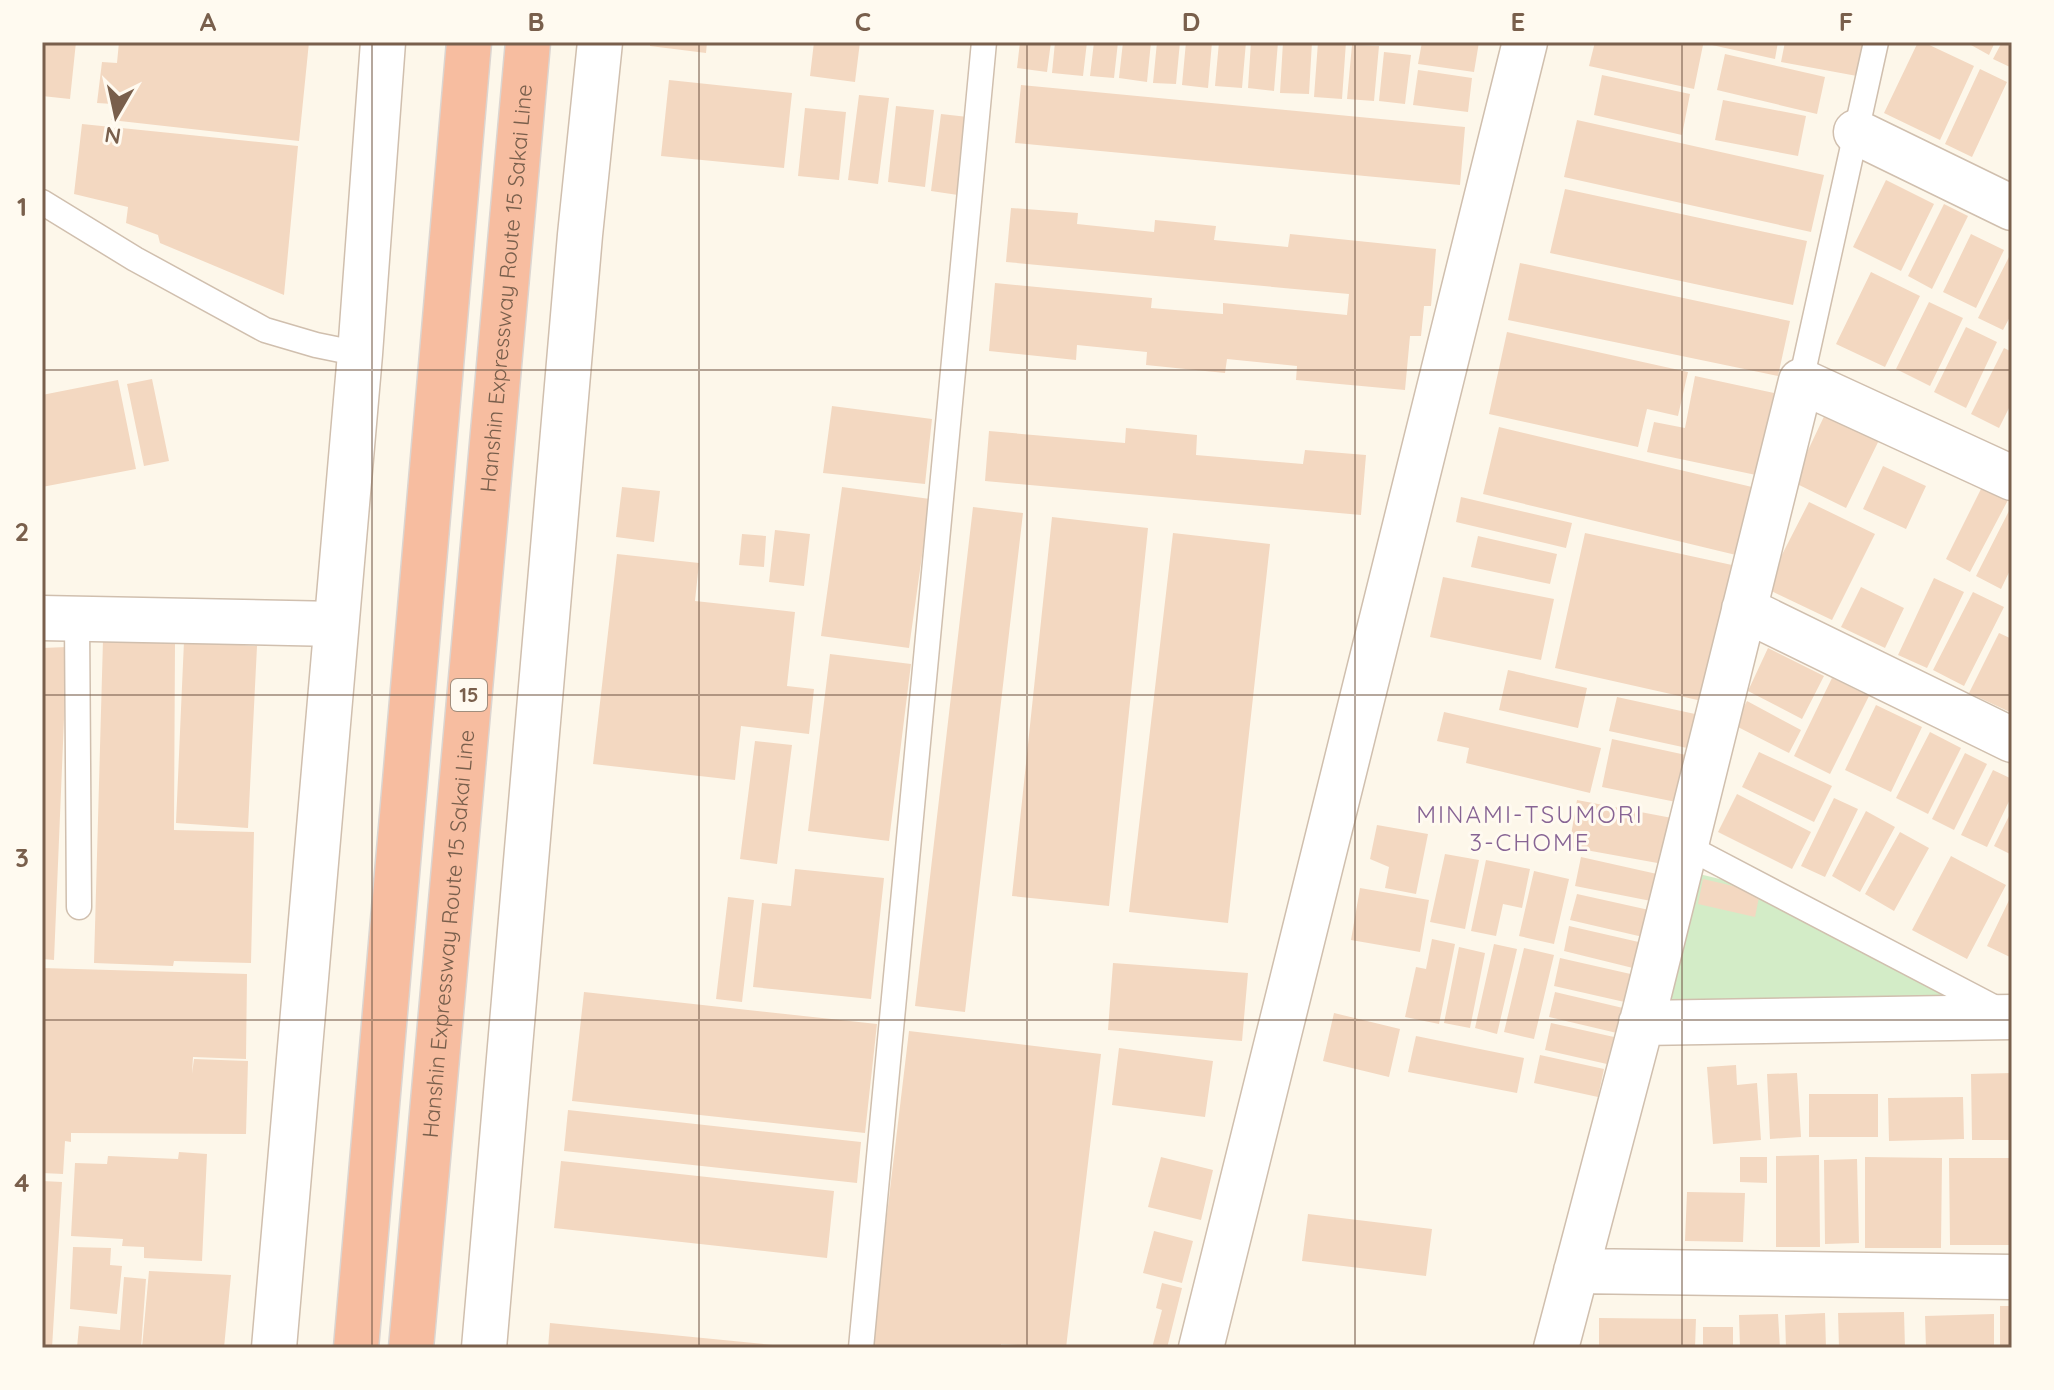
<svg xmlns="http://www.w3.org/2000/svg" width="2054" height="1390" viewBox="0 0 2054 1390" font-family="Quicksand,sans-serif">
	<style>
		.green { fill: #d3ecc7 }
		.building { fill: #f3d8c1 }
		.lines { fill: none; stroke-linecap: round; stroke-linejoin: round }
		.service-casing { stroke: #d0bfae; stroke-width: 27 }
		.minor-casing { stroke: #d0bfae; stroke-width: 47 }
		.tertiary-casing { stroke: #d0bfae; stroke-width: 47 }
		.motorway-casing { stroke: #dcd5d0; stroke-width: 47 }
		.service { stroke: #fff; stroke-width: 24 }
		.minor { stroke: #fff; stroke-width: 44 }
		.tertiary { stroke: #fff; stroke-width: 44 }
		.motorway { stroke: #f7bda0; stroke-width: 44 }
		.grid { fill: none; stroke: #795f4c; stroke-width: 2; stroke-opacity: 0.55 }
		.labels { text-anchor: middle; stroke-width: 6; stroke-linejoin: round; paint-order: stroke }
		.shield { fill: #fffaf0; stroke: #a18e7d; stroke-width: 2 }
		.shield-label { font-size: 20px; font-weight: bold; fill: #795f4c }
		.street-label { font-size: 22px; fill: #795f4c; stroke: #fffaf0 }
		.neighbourhood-label { font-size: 24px; letter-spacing: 2px; fill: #876494; stroke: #fffaf0 }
		.neatline { fill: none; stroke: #795f4c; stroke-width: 3 }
		.grid-label { font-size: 26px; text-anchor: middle; font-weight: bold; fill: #795f4c }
	</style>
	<rect width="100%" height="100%" fill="#fdf7ea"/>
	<path class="green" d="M1695 873 1761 889 1953 990 1946 1011 1660 1005Z"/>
	<path class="building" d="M42 42H76L70 99 42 96Z
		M119 42H309L299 141 111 120 113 104 97 103 102 62 117 63Z
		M650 42H707L706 53 650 46Z
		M814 42H860L855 82 810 76Z
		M1020 42H1051L1047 72 1017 68Z
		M1055 42H1087L1083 76 1052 73Z
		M1094 42H1118L1114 78 1090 76Z
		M1123 42H1151L1147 82 1119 78Z
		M1157 42H1180L1176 84 1153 83Z
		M1186 42H1212L1208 88 1182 85Z
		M1219 42H1246L1242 88 1215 86Z
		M1251 42H1278L1274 91 1248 88Z
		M1283 42H1312L1309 94 1280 93Z
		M1318 42H1346L1342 99 1314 97Z
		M1422 42H1479L1474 72 1418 64Z
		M1595 42H1691L1703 45 1694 89 1589 66Z
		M1713 42H1778L1775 59 1712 45Z
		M1785 42 1863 44 1857 76 1781 62Z
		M1918 42H1923L1974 66 1940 140 1884 113Z
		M1972 42H1995L1989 55 1971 45Z
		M2002 42H2012V68L1993 59Z
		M1352 45 1379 46 1374 101 1347 99Z
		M1384 52 1411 55 1405 104 1379 101Z
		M1725 54 1825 77 1817 114 1717 90Z
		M1980 69 2007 82 1972 157 1945 144Z
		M1418 70 1472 78 1468 112 1413 105Z
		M1602 75 1690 94 1682 135 1594 115Z
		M669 80 792 93 784 168 661 156Z
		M1021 85 1465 127 1460 185 1015 143Z
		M859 95 889 98 878 184 848 180Z
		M1723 100 1806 116 1798 156 1715 140Z
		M896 106 934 110 925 187 888 182Z
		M805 108 846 112 839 180 798 176Z
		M941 114 968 117 958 195 931 191Z
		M1577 120 1824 175 1811 232 1564 177Z
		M82 124 298 146 284 295 160 243 158 235 126 223 128 207 74 194Z
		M1886 180 1934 204 1901 271 1853 247Z
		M1565 189 1807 241 1793 305 1550 253Z
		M1944 204 1968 216 1932 289 1908 276Z
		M1011 208 1078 213 1077 224 1154 232 1155 220 1216 226 1214 240 1288 247 1290 234 1436 249 1431 306H1424L1421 336H1410L1405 390 1296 380 1297 366 1227 359 1225 373 1146 365 1147 352 1077 345 1076 360 989 351 995 283 1152 298 1151 308 1223 314V303L1347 315 1349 294 1006 262Z
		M1971 234 2004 250 1976 308 1943 292Z
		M2012 251V313L2003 330 1978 318Z
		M1520 263 1790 321 1778 376 1508 320Z
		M1871 272 1920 296 1885 367 1836 344Z
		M1929 302 1963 318 1930 386 1896 369Z
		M1966 327 1997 342 1966 408 1934 392Z
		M1507 332 1688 372 1678 416 1647 409 1638 447 1489 414Z
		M2004 348 2012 352V402L1999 428 1971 414Z
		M1695 376 1774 393 1756 475 1647 452 1654 422 1685 428Z
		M152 379 169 461 144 466 127 384Z
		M118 380 136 469 42 487V395Z
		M832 406 932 419 925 484 823 473Z
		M1828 408 1882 434 1846 508 1793 482Z
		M1499 427 1752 487 1736 555 1483 494Z
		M1126 428 1197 435 1196 455 1303 464 1305 450 1366 455 1361 515 985 481 989 431 1125 443Z
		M1883 466 1926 486 1906 529 1863 509Z
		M622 487 660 491 654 542 616 537Z
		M842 487 930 499 909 648 821 636Z
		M1982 487 2008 500 1970 572 1946 559Z
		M1461 497 1572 523 1566 548 1456 522Z
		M1809 502 1875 534 1832 620 1765 588Z
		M2012 505V566L2001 589 1976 576Z
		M973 507 1023 513 965 1012 915 1006Z
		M1052 517 1148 528 1109 906 1012 896Z
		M775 530 810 534 804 586 769 582Z
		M1173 533 1270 544 1228 923 1129 912Z
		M1585 533 1732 565 1702 701 1555 668Z
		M742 534 766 536 764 567 739 565Z
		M1478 536 1557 554 1550 584 1471 567Z
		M617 554 699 563 695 601 795 612 787 686 814 689 809 734 741 726 735 780 593 764Z
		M1443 577 1554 599 1541 660 1430 637Z
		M1934 578 1964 592 1927 668 1898 655Z
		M1861 587 1904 608 1885 648 1841 627Z
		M1973 592 2004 607 1964 686 1933 670Z
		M1999 633 2012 639V713L1969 693Z
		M103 640 175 643 174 830 254 832 251 963 174 961 173 966 94 963Z
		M184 641 257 646 248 828 176 823Z
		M67 647 54 960 42 959V648Z
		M1768 648 1824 676 1802 719 1748 691Z
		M830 654 911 664 889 841 808 831Z
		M1508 670 1587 688 1578 728 1499 710Z
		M1832 678 1869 696 1830 774 1794 756Z
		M1617 697 1695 714 1687 748 1609 731Z
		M1747 701 1801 730 1789 753 1734 725Z
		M1876 705 1922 727 1891 792 1845 770Z
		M1444 712 1601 748 1590 793 1466 763 1469 748 1437 741Z
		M1930 732 1961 748 1928 814 1896 798Z
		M1612 739 1686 755 1676 802 1602 787Z
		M755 741 792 745 777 864 740 859Z
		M1759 752 1832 786 1814 822 1742 787Z
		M1965 753 1987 764 1954 830 1932 819Z
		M1993 770 2012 779V795L1987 847 1961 835Z
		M1737 794 1811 832 1792 869 1718 832Z
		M1834 798 1858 809 1825 877 1801 866Z
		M1577 800 1672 818 1663 864 1569 847Z
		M2012 810V855L1994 846Z
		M1866 811 1895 827 1860 892 1832 876Z
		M1377 825 1428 834 1416 894 1385 888 1389 867 1370 859Z
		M1900 832 1929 848 1894 911 1865 894Z
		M1445 854 1479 860 1465 929 1430 922Z
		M1951 856 2006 885 1967 959 1912 930Z
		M1581 857 1657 874 1651 901 1575 886Z
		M1486 860 1530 869 1522 908 1503 904 1496 936 1471 931Z
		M795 869 884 878 871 999 753 987 762 903 791 906Z
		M1534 871 1569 879 1554 944 1519 936Z
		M1703 879 1760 892 1755 917 1698 904Z
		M1360 888 1429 900 1420 952 1351 940Z
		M1577 894 1649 910 1643 937 1570 920Z
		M2012 894V958L1987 946Z
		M728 897 754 900 742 1002 716 999Z
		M1569 926 1643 943 1637 969 1564 951Z
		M1432 939 1455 944 1439 1024 1405 1017 1416 967 1426 969Z
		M1494 944 1517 949 1497 1034 1475 1028Z
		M1459 947 1485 953 1470 1028 1444 1023Z
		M1524 948 1554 955 1534 1039 1504 1032Z
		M1560 958 1635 975 1629 1003 1554 986Z
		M1113 963 1248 973 1242 1041 1108 1030Z
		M42 968 247 974 246 1059 193 1057 192 1074 194 1059 248 1061 246 1134 71 1133V1142L65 1141 63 1174 42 1173Z
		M584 992 877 1024 865 1133 572 1101Z
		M1555 992 1623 1008 1617 1033 1549 1017Z
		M1334 1013 1400 1029 1389 1077 1323 1061Z
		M1551 1023 1614 1037 1607 1064 1545 1050Z
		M909 1031 1101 1054 1066 1348 1001 1344V1348H871Z
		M1416 1036 1524 1058 1517 1093 1408 1072Z
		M1119 1048 1213 1061 1205 1117 1112 1105Z
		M1540 1055 1604 1069 1598 1097 1534 1083Z
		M1736 1065 1737 1085 1757 1083 1761 1140 1713 1144 1707 1067Z
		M1797 1073 1801 1137 1770 1139 1767 1074Z
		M2012 1073V1140H1972L1971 1074Z
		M1809 1094H1878V1137H1809Z
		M1963 1097 1964 1139 1889 1141 1888 1098Z
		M568 1110 861 1142 857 1183 564 1151Z
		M179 1152 207 1154 202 1261 144 1258V1247L122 1246 123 1239 71 1236 75 1163 107 1164 108 1156 178 1159Z
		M1819 1155 1820 1247H1776V1156Z
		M1161 1157 1213 1170 1201 1220 1148 1207Z
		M1740 1157H1767V1183L1740 1182Z
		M1865 1157 1942 1158 1941 1248H1865Z
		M1949 1158H2012V1245H1950Z
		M1857 1159 1859 1243 1825 1244 1824 1160Z
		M561 1161 834 1191 827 1258 554 1228Z
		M42 1181 62 1182 52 1348H42Z
		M1687 1192 1745 1193 1743 1242 1685 1241Z
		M1308 1214 1432 1229 1426 1276 1302 1261Z
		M1154 1231 1193 1241 1182 1283 1143 1273Z
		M73 1247 111 1248 110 1265 122 1266 117 1314 70 1309Z
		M149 1271 231 1275 224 1348H142Z
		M124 1277 146 1279 141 1348H77L79 1326 120 1330Z
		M1162 1283 1182 1288 1167 1348H1152L1162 1310 1156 1308Z
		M2000 1306H2012V1348H2000Z
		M1904 1312 1905 1348H1839L1838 1313Z
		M1825 1313 1826 1348H1786L1785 1315Z
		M1778 1314 1780 1348H1740L1739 1315Z
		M1994 1314V1348H1926L1925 1316Z
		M1599 1318 1696 1319 1695 1348H1599Z
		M550 1323 783 1346V1348H548Z
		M1703 1327H1733V1348H1703Z"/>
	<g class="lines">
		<defs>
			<path id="service" d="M42 202 135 259 265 330 316 345 360 354
				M1801 381 1876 42
				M77 619 79 907
				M1686 846 1999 1010
				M861 1348 984 42"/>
			<path id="minor" d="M1856 132 2012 208
				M1744 609 2012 740
				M42 618 336 624
				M1641 1023 2012 1017
				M1576 1271 2012 1277
				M1556 1348 1645 1010 1801 381 2012 478"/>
			<path id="tertiary" d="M274 1348 360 354 383 42
				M484 1348 580 235 600 42
				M1201 1348 1525 42"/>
			<g id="motorway">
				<path d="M356 1348 469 42"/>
				<path id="s1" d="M411 1348 528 42"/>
			</g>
		</defs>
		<use href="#service" class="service-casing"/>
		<use href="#minor" class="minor-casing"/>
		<use href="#tertiary" class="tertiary-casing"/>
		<use href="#motorway" class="motorway-casing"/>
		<use href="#service" class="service"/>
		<use href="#minor" class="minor"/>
		<use href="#tertiary" class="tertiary"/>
		<use href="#motorway" class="motorway"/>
	</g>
	<path class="grid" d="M372 42V1348M699 42V1348M1027 42V1348M1355 42V1348M1682 42V1348M42 370H2012M42 695H2012M42 1020H2012"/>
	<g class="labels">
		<rect class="shield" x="451" y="679" width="36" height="32" rx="6"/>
		<g class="shield-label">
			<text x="469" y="702">15</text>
		</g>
		<g class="street-label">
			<text dy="8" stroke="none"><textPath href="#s1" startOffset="1064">Hanshin Expressway Route 15 Sakai Line</textPath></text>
			<text dy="8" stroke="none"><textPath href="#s1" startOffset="416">Hanshin Expressway Route 15 Sakai Line</textPath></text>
		</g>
		<g class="neighbourhood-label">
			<text x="1530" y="823">MINAMI-TSUMORI<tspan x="1530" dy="28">3-CHOME</tspan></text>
		</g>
	</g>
	<rect width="2054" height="1390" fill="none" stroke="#fffaf0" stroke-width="88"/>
	<g transform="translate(116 116) rotate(189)" stroke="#fffaf0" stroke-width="6" paint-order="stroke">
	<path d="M0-6L14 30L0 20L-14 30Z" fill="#795f4c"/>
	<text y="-12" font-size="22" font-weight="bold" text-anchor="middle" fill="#795f4c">N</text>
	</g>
	<rect x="44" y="44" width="1966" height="1302" class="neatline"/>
	<g class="grid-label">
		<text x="208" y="31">A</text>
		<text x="536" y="31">B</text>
		<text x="863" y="31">C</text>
		<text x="1191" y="31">D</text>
		<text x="1518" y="31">E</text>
		<text x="1846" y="31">F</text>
		<text x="22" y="216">1</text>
		<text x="22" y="541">2</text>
		<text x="22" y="867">3</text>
		<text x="22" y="1192">4</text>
	</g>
</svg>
